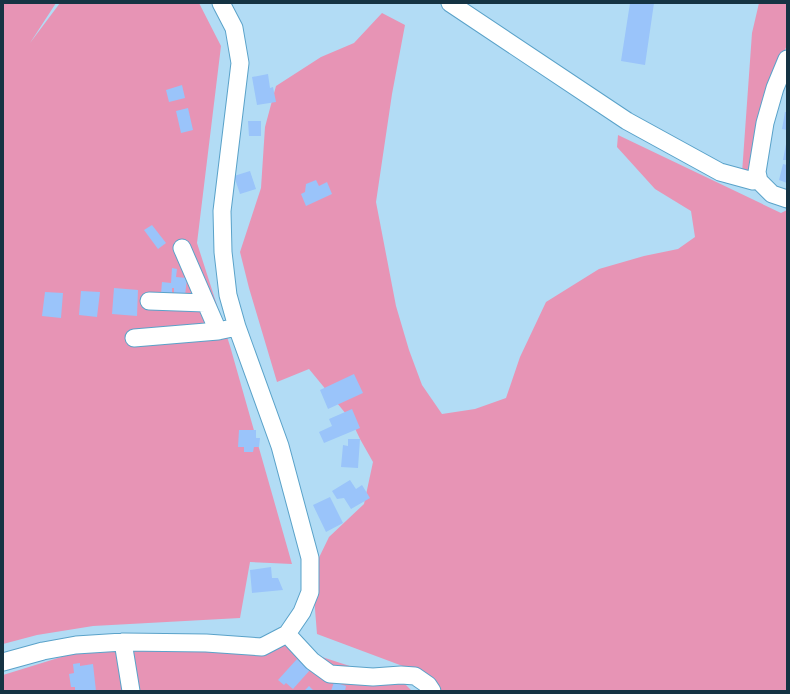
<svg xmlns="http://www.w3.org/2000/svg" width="790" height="694" viewBox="0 0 790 694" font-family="'PT Sans',sans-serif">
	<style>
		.green { fill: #e794b5 }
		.building { fill: #9ac4fa }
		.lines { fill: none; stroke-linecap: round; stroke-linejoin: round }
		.minor-casing { stroke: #5aa2c9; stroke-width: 19 }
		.minor { stroke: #fff; stroke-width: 17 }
	</style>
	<rect width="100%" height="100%" fill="#b2dcf5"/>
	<path class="green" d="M3 3H56L30 43 60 3H199L221 46 197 243 230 346 292 564 250 562 240 618 93 626 37 635 3 644Z
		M759 3H787V45L768 91 752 172 742 173 752 33Z
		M382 13 405 25 392 94 376 202 396 306 409 350 422 385 442 414 475 409 506 398 520 357 546 302 599 269 644 256 678 249 695 237 691 211 655 189 617 147 618 135 781 213 787 210V691H440L424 674 317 634 312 572 329 537 364 504 373 462 360 439 351 420 309 369 277 382 249 288 240 252 261 188 265 127 276 86 321 57 354 43Z
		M279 643 405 684 412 691H3V675L71 654Z"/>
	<path class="building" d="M630 3H654L645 65 621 61Z
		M268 74 270 88 273 87 276 102 257 105 252 77Z
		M182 85 185 98 169 102 166 90Z
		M188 108 193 130 181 133 176 111Z
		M785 112H787V130L782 129Z
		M248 121H261V136H249Z
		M786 144H787V160H783Z
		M783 164 787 165V183L779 180Z
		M250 171 256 189 240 194 234 176Z
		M316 180 319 186 327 182 332 194 306 206 301 194 305 192 306 184Z
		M152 225 166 243 158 249 144 230Z
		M172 268 177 269 176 277 187 278 185 296 174 295V288H172V295L161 294 162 282 171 283Z
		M114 288 138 290 137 316 112 314Z
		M81 291 100 292 97 317 79 315Z
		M45 292 63 293 61 318 42 316Z
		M354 374 363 393 328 409 320 390Z
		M352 409 360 428 324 443 319 432 332 426 329 419Z
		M239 430H256V438H260L259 447H254L253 452H244V447H238Z
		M348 439H360L358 468 341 467 343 445 348 446Z
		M350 480 356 489 362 485 370 498 351 509 344 498 337 499 332 491Z
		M330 497 343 523 326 532 313 505Z
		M271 567 272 578H278L283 590 252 593 250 570Z
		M297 659 310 670 293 689 286 683 284 685 278 680Z
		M80 663V666L93 664 96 691H75V687H71L69 674 74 673 73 664Z
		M334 682 346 686 345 691H331Z
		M309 686 314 691H304Z"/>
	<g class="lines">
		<defs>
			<path id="minor" d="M450 3 627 121 720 172 753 181
				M787 59 775 88 765 123 757 172 759 181 772 194 787 199
				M182 248 218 331 237 327
				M149 301 205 303
				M134 338 218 331
				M287 634 312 661 330 674 373 677 401 675 415 676 428 685 432 691
				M123 642 131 691
				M3 662 43 651 76 645 123 642 206 643 262 647 287 634 302 612 310 592V558L280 446 237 327 228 295 223 252 222 211 240 63 234 28 221 3"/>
		</defs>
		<use href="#minor" class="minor-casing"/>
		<use href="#minor" class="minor"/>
	</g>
	<rect width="790" height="694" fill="none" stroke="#153343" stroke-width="8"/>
</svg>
